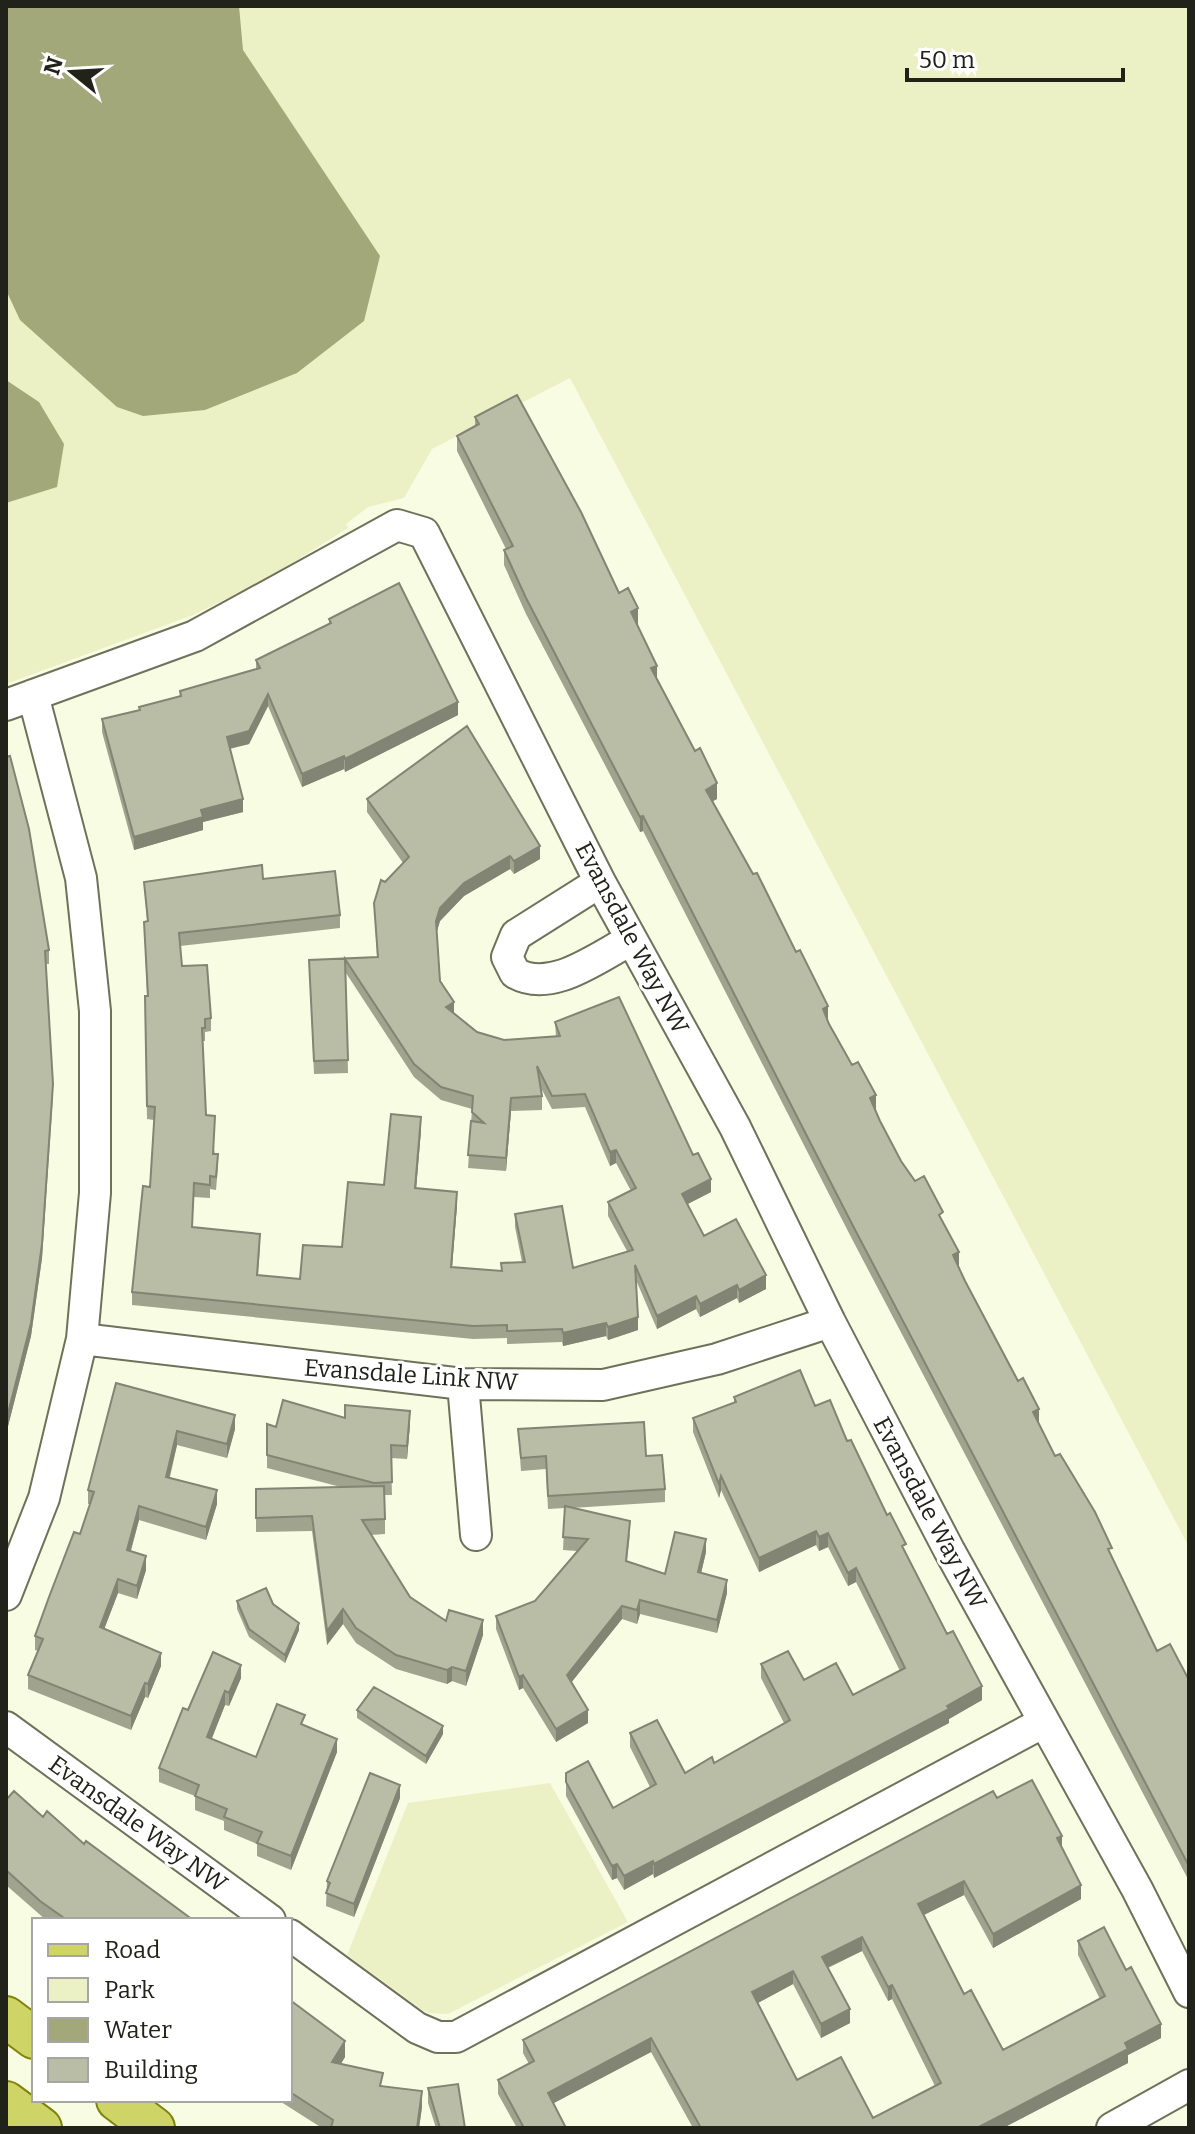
<svg xmlns="http://www.w3.org/2000/svg" width="1195" height="2134" viewBox="0 0 1195 2134" font-family="Bitter,serif">
	<style>
		.green { fill: #ebf1c4 }
		.water { fill: #a3a87b }
		.lines { fill: none; stroke-linecap: round; stroke-linejoin: round }
		.minor-casing { stroke: #6f725b; stroke-width: 34 }
		.major-casing { stroke: #7d8409; stroke-width: 44 }
		.minor { stroke: #fff; stroke-width: 30 }
		.major { stroke: #cfd466; stroke-width: 40 }
		.wall { fill: #a0a38e; fill-rule: evenodd }
		.shaded-wall { fill: #828474 }
		.building { fill: #babda5; stroke: #828474; stroke-width: 2; fill-rule: evenodd }
		.labels { text-anchor: middle; stroke-width: 6; stroke-linejoin: round; paint-order: stroke }
		.street-label { font-size: 24px; fill: #212219; stroke: #fff }
	</style>
	<rect width="100%" height="100%" fill="#f8fce2"/>
	<path class="green" d="M6 6H1189V1547L570 378 432 449 404 498 368 507 346 524 348 528 270 577 193 615 6 684Z
		M550 1783 628 1922 448 2014 429 2013 421 2009 347 1955 408 1803Z"/>
	<path class="water" d="M6 6H239L243 50 380 256 364 321 297 373 205 410 143 416 117 407 20 320 6 290Z
		M6 380 39 402 64 444 57 487 6 503Z"/>
	<g class="lines">
		<defs>
			<path id="minor" d="M6 705 195 636 397 525 424 533 600 882 735 1127 830 1322 949 1550 1137 1889 1189 1992
				M600 882 516 935 507 957 515 973C552 994 597 957 631 940
				M82 1339 463 1384 603 1385 717 1359 830 1322
				M463 1384 476 1535
				M6 1595 44 1498 82 1339 95 1193V1011L81 878 33 695
				M6 1727 270 1920
				M290 1935 417 2028 438 2037H456L1044 1722
				M1112 2128 1189 2085"/>
			<path id="major" d="M6 2017 34 2038
				M117 2100 154 2128
				M6 2102 41 2128"/>
		</defs>
		<use href="#minor" class="minor-casing"/>
		<use href="#major" class="major-casing"/>
		<use href="#minor" class="minor"/>
		<use href="#major" class="major"/>
	</g>
	<path class="wall" d="M475 417 619 593 638 624H637L657 679 717 799 712 801 901 1161 943 1223 959 1268 1055 1456 1112 1557 1157 1651 1189 1680V1881L852 1239 643 831 640 832 526 614 504 565V550L506 549 457 451V436L475 427Z
		M329 619 458 715 345 772 344 769 302 787 268 706 249 744 230 749 243 812 203 822V830L134 850 102 732V719L139 710V707L180 697V691L256 669V660L329 625Z
		M6 757 49 950V964H46L53 1097 42 1258 31 1336 6 1434Z
		M367 799 540 859 514 874 510 869 464 896 440 921 437 931 440 981 454 1013 477 1032 504 1040 556 1037 555 1022 693 1155 711 1192 687 1204 704 1236 766 1289 739 1303 737 1298 700 1317 696 1309 657 1329 636 1280 638 1330 608 1340 606 1336 563 1346 562 1342 507 1344V1338L473 1339 132 1305V1292L150 1187 154 1120 147 1119 145 996H147L144 922 147 921 144 882 263 879 340 915V928L180 946 182 966 211 1018V1031L205 1032V1041H202L206 1115 218 1167 216 1190 210 1189V1198L194 1197 192 1227 260 1247 258 1275 300 1279 342 1247 421 1130 416 1189 457 1205 452 1267 501 1271 522 1262 515 1227V1214L573 1268 627 1251 608 1216V1202L631 1191 616 1163 610 1166 585 1107 552 1109 540 1086 542 1096V1110L511 1111 506 1171 468 1168 472 1109 441 1100 414 1077 346 973 348 1073 314 1074 309 960 377 957 374 903 385 882 403 863 367 812Z
		M116 1383 235 1429 227 1458 177 1445 170 1477 217 1504 206 1540 139 1520 131 1551 146 1570 137 1599 118 1593 104 1629 161 1666 148 1698 145 1697 131 1730 28 1689V1675L38 1651 35 1650V1636L80 1534 90 1504H88V1490Z
		M734 1397 815 1406 847 1441 982 1700 949 1719V1723L654 1878 653 1874 624 1890 617 1878 612 1880 566 1796V1782L613 1808 650 1787 630 1747V1733L685 1773 714 1763 784 1723 761 1678V1664L804 1680 853 1695 900 1671 856 1582 848 1586 828 1547 819 1551 816 1545 759 1572 721 1490 719 1498 693 1432V1418L734 1403Z
		M345 1418 410 1424 407 1459 391 1458 392 1495H385V1534L371 1535 410 1597 446 1621 483 1635 466 1686 452 1681 447 1684 396 1669 356 1643 343 1624 327 1645 312 1531 256 1532V1489L341 1487 267 1468V1424L276 1427Z
		M518 1429 646 1456 665 1489V1502L572 1508 630 1534 627 1561 665 1574 706 1552 701 1573 727 1593 717 1633 640 1614 637 1624 622 1619 571 1682 588 1723 556 1742 523 1688 519 1690 496 1629V1616L535 1601 577 1551 563 1550 565 1508 548 1509 546 1469 521 1471Z
		M237 1601 273 1604 299 1630 285 1663 249 1637 237 1609Z
		M241 1678 229 1706 225 1705 211 1739 256 1757 305 1726 337 1752 291 1870 257 1856V1844L224 1830V1821L195 1810V1796L159 1782V1768L188 1710Z
		M357 1710 443 1734 426 1764 357 1718Z
		M400 1798 354 1917 326 1906 327 1881Z
		M997 1798 1062 1848 1081 1899 993 1948 964 1895 923 1915 964 1994 1003 2050 1100 1999 1078 1955V1941L1161 2038 1128 2055V2063L1003 2128H693L651 2052 554 2103 566 2128H517L498 2094V2080L529 2064 523 2053V2040ZM862 1951 888 2001 892 1999 935 2086 873 2118 797 2080 758 2003 793 1984 821 2038 850 2023 828 1968Z
		M6 1800 43 1817 193 1920H46L6 1885Z
		M290 2000 345 2057 341 2064 422 2107 419 2128H322L278 2100H290Z
		M428 2088 465 2128H436L428 2103Z"/>
	<path class="shaded-wall" d="M638 608V624L631 627V612Z
		M657 666V681L651 668Z
		M268 694V706L249 744 227 749V737Z
		M458 702V715L345 772V759Z
		M344 756V769L302 787V774Z
		M717 783V799L706 805V790Z
		M243 799V812L203 822V830L134 850V837L201 810Z
		M643 816V831L640 832V817Z
		M540 846V859L514 874V861Z
		M510 856V869L464 896 440 921 436 934V921L440 908 464 883Z
		M454 1002V1015L446 1007Z
		M828 1006V1021L823 1009Z
		M53 1084 42 1258 31 1336 6 1434V1421Z
		M876 1095V1111L870 1098Z
		M511 1098V1111L506 1171V1158Z
		M421 1117V1130L415 1202V1188Z
		M616 1150V1163L610 1166V1152Z
		M711 1179V1192L682 1207V1194Z
		M457 1192V1205L451 1280V1267Z
		M959 1252V1268L953 1255Z
		M766 1275V1289L739 1303V1290Z
		M737 1285V1298L700 1317V1304Z
		M696 1296V1309L657 1329V1316Z
		M638 1317V1330L608 1340V1327Z
		M606 1323V1336L563 1346V1333Z
		M1039 1409V1424L1033 1412Z
		M410 1411V1424L407 1459V1446Z
		M235 1415V1429L227 1458V1444Z
		M177 1431V1445L166 1490V1477Z
		M721 1476V1490L719 1498V1484Z
		M217 1490V1504L206 1540V1527Z
		M139 1506V1520L127 1563V1550Z
		M816 1531V1545L759 1572V1558Z
		M828 1533V1547L819 1551V1537Z
		M706 1539V1552L698 1586V1572Z
		M146 1556V1570L137 1599V1586Z
		M856 1568V1582L848 1586V1573Z
		M118 1579V1593L100 1640V1627Z
		M727 1580V1593L717 1633V1620Z
		M640 1600V1614L637 1624V1610Z
		M622 1606V1619L567 1688V1675Z
		M343 1609V1624L327 1645V1631Z
		M483 1620V1635L466 1686V1671Z
		M299 1623V1630L285 1663V1655Z
		M161 1653V1666L148 1698V1684Z
		M241 1665V1678L229 1706V1693Z
		M452 1667V1681L447 1684V1670Z
		M523 1675V1688L519 1690V1677Z
		M145 1683V1697L131 1730V1716Z
		M982 1686V1700L949 1719V1723L654 1878V1864Z
		M225 1691V1705L207 1751V1737Z
		M588 1710V1723L556 1742V1729Z
		M443 1726V1734L426 1764V1756Z
		M337 1739V1752L291 1870V1856Z
		M400 1785V1798L354 1917V1904Z
		M1062 1836V1850L1057 1838Z
		M653 1861V1874L624 1890V1876Z
		M617 1864V1878L612 1880V1866Z
		M964 1881V1895L918 1918V1904Z
		M1081 1885V1899L993 1948V1934Z
		M862 1937V1951L822 1970V1957Z
		M793 1971V1984L752 2006V1992Z
		M892 1985V1999L888 2001V1987Z
		M850 2009V2023L821 2038V2024Z
		M1161 2024V2038L1128 2055V2063L1003 2128H977L1125 2043Z
		M651 2038V2052L548 2106V2093Z
		M345 2041V2057L332 2077V2062Z
		M422 2091V2107L419 2128H417Z"/>
	<path class="building" d="M517 395 581 512 619 593 628 588 638 608 631 612 657 666 651 668 695 751 700 748 717 783 706 790 753 874 757 873 796 952 800 950 828 1006 823 1009 829 1024 852 1065 858 1062 876 1095 870 1098 880 1121 901 1161 915 1181 924 1176 943 1212 939 1215 959 1252 953 1255 965 1281 1018 1381 1023 1378 1039 1409 1033 1412 1055 1456 1060 1454 1095 1512 1112 1548 1108 1549 1157 1651 1170 1644 1189 1680V1866L852 1224 643 816 640 817 526 598 504 550 513 546 457 436 479 424 475 417Z
		M399 583 458 702 345 759 344 756 302 774 268 694 249 731 227 737 243 799 201 810 203 817 134 837 102 719 140 710 139 707 181 696 180 691 260 668 256 660 331 623 329 619Z
		M467 726 540 846 514 861 510 856 464 883 440 908 436 921 440 981 454 1002 446 1007 477 1032 504 1040 560 1036 555 1022 619 997 693 1155 698 1153 711 1179 682 1194 704 1236 736 1219 766 1275 739 1290 737 1285 700 1304 696 1296 657 1316 635 1265 638 1317 608 1327 606 1323 563 1333 562 1329 507 1331V1325L473 1326 132 1292 143 1186 150 1187 155 1107 147 1106 145 996H148L144 922 148 921 144 882 262 865 263 879 335 871 340 915 179 933 182 966 207 965 211 1018 205 1019V1028H202L206 1115 215 1116 213 1154H218L216 1177 210 1176V1185L194 1183 192 1227 260 1234 257 1275 300 1279 303 1245 342 1247 348 1182 384 1185 391 1114 421 1117 415 1188 457 1192 451 1267 502 1271 501 1263 525 1262 515 1214 562 1206 573 1268 633 1250 608 1202 636 1188 616 1150 610 1152 585 1094 552 1096 537 1066 542 1096 511 1098 506 1158 468 1155 471 1121 484 1123 472 1112 473 1096 441 1087 414 1064 345 959 348 1060 314 1061 309 960 378 957 374 903 381 880 385 882 409 857 367 799Z
		M10 756 29 829 49 950 45 951 53 1084 42 1244 31 1323 6 1421V757Z
		M800 1370 815 1406 830 1400 847 1441 851 1440 887 1515 890 1513 906 1544 902 1546 947 1634 953 1631 982 1686 947 1706 949 1709 654 1864 653 1861 624 1876 617 1864 612 1866 566 1782V1773L588 1761 613 1808 656 1784 630 1733 657 1720 685 1773 712 1757 714 1763 790 1720 761 1664 788 1651 804 1680 836 1663 853 1695 905 1668 856 1568 848 1573 828 1533 819 1537 816 1531 759 1558 721 1476 719 1484 693 1418 736 1402 734 1397Z
		M116 1383 235 1415 227 1444 177 1431 166 1477 217 1490 206 1527 139 1506 127 1550 146 1556 137 1586 118 1579 100 1627 161 1653 148 1684 145 1683 131 1716 28 1675 43 1639 35 1636 49 1597 74 1532 80 1534 94 1492 88 1490Z
		M283 1400 345 1418V1405L410 1411 407 1446 391 1445 392 1482 374 1483 267 1455V1424L276 1427Z
		M644 1422 646 1456 662 1455 665 1489 548 1496 546 1456 521 1458 518 1429Z
		M384 1486 385 1519 362 1520 410 1597 446 1621 449 1610 483 1620 466 1671 452 1667 447 1670 396 1655 356 1628 343 1609 327 1631 312 1516 256 1518V1489Z
		M565 1506 630 1521 626 1561 665 1574 675 1532 706 1539 698 1572 727 1580 717 1620 640 1600 637 1610 622 1606 567 1675 588 1710 556 1729 523 1675 519 1677 496 1616 535 1601 588 1539 563 1537Z
		M266 1588 273 1604 299 1623 285 1655 249 1629 237 1601Z
		M213 1652 241 1665 229 1693 225 1691 207 1737 256 1757 277 1704 305 1715 301 1724 337 1739 291 1856 257 1843 262 1832 224 1817 227 1809 195 1796 199 1785 159 1768 183 1708 188 1710Z
		M374 1687 443 1726 426 1756 357 1710Z
		M370 1773 400 1785 354 1904 326 1893 330 1883 327 1881Z
		M1032 1780 1062 1836 1057 1838 1081 1885 993 1934 964 1881 918 1904 964 1994 971 1990 1003 2050 1105 1996 1078 1941 1104 1927 1126 1970 1131 1967 1161 2024 1125 2043 1128 2049 977 2128H701L651 2038 548 2093 566 2128H524L498 2080 534 2061 523 2040 993 1791 997 1798ZM862 1937 888 1987 892 1985 941 2083 873 2118 841 2057 797 2080 752 1992 793 1971 821 2024 850 2009 822 1957Z
		M14 1791 43 1817 47 1811 84 1844 86 1841 193 1920H67L40 1901 6 1870V1800Z
		M290 2000 345 2041 332 2062 383 2073 380 2086 422 2091 417 2128H331L333 2120 290 2092Z
		M458 2084 465 2128H440L428 2088Z"/>
	<g class="labels">
		<g class="street-label">
			<text transform="translate(632 938) rotate(62)" y="8">Evansdale Way NW</text>
			<text transform="translate(411 1375) rotate(4)" y="8">Evansdale Link NW</text>
			<text transform="translate(930 1513) rotate(62)" y="8">Evansdale Way NW</text>
			<text transform="translate(138 1824) rotate(36)" y="8">Evansdale Way NW</text>
		</g>
	</g>
	<rect width="1195" height="2134" fill="none" stroke="#212219" stroke-width="16"/>
	<rect x="32" y="1918" width="260" height="184" fill="#ffffff" stroke="#a6a7a3" stroke-width="2"/>
	<rect x="48" y="1944" width="40" height="12" fill="#cfd466" stroke="#a6a7a3" stroke-width="2"/>
	<text x="104" y="1958" font-size="24" fill="#212219">Road</text>
	<rect x="48" y="1978" width="40" height="24" fill="#ebf1c4" stroke="#a6a7a3" stroke-width="2"/>
	<text x="104" y="1998" font-size="24" fill="#212219">Park</text>
	<rect x="48" y="2018" width="40" height="24" fill="#a3a87b" stroke="#a6a7a3" stroke-width="2"/>
	<text x="104" y="2038" font-size="24" fill="#212219">Water</text>
	<rect x="48" y="2058" width="40" height="24" fill="#babda5" stroke="#a6a7a3" stroke-width="2"/>
	<text x="104" y="2078" font-size="24" fill="#212219">Building</text>
	<g transform="translate(72 72) rotate(288)" stroke="#ffffff" stroke-width="6" paint-order="stroke">
	<path d="M0-6L14 30L0 20L-14 30Z" fill="#212219"/>
	<text y="-12" font-size="22" font-weight="bold" text-anchor="middle" fill="#212219">N</text>
	</g>
	<path d="M907 68v12h216v-12" fill="none" stroke="#212219" stroke-width="4"/>
	<text x="919" y="68" font-size="24" fill="#212219" stroke="#ffffff" stroke-width="6" paint-order="stroke">50 m</text>
</svg>
